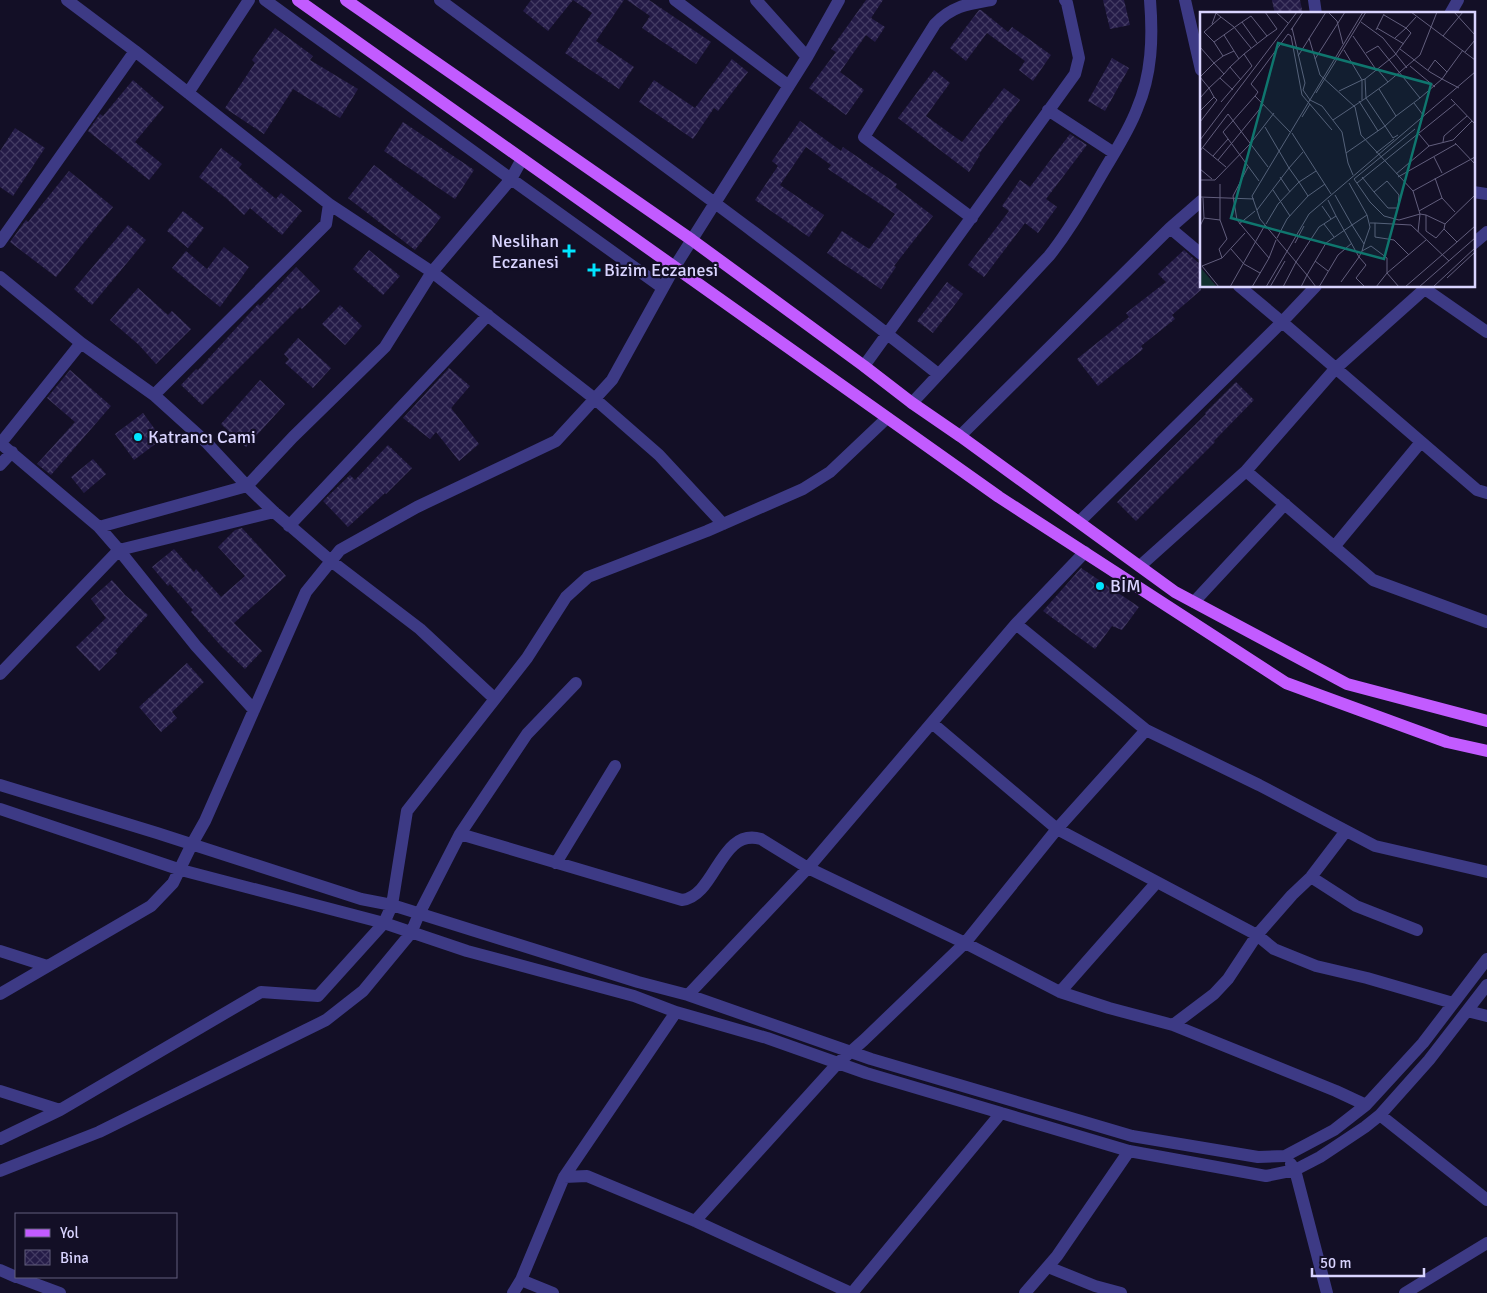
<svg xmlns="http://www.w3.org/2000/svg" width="1487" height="1293" viewBox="0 0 1487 1293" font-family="Signika,sans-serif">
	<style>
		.building { fill: url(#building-cross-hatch) }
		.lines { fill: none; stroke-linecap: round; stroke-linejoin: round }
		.minor { stroke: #3d3a85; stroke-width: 12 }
		.major { stroke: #c25bff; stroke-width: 12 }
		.poi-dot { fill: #00e5ff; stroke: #130f26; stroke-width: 2 }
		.labels { text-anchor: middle; stroke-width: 4.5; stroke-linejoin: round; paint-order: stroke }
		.poi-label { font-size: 18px; fill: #d9d4ff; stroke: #130f26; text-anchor: start }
		.inset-road { fill: none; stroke: #625e7d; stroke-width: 1 }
		.view { fill: #0f766e; fill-opacity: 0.15; stroke: #0f766e; stroke-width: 2.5 }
		.inset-edge { fill: none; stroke: #d9d4ff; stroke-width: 2.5 }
	</style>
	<defs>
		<pattern id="building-cross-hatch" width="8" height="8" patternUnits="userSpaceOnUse" patternTransform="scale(1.25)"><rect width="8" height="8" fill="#241b47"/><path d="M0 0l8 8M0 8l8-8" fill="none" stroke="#433b63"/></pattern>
	</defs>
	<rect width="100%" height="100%" fill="#130f26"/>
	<path class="building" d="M531 0H624L596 41 634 67 619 89 565 53 592 13 573 0 548 31 523 11Z
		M627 0H649L711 42 696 64 642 28 650 16Z
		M866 0H883L871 18 885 27 875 42 866 35 840 72 864 90 846 115 809 88 836 52 831 49Z
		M1103 0H1124L1130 25 1110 29Z
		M1272 0H1300L1303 14H1275Z
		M979 10H981L1008 32 1012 27 1051 55 1033 81 1019 70 1025 61 987 33 966 61 950 48Z
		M275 28 313 56 310 60 358 89 340 118 293 89 264 134 225 108 255 63 252 60Z
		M1112 58 1129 68 1105 111 1088 101Z
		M732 59 748 72 718 111 714 108 693 139 639 102 654 80 695 108Z
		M934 70 950 83 926 116 962 142 1004 88 1020 100 979 154 980 155 969 172 898 118Z
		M133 80 164 107 135 142 162 164 149 180 88 131 100 114 103 116Z
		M800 121 841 151 843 147 897 184 895 187 933 216 894 266 896 267 881 289 827 253 842 231 869 249 895 214 828 169 831 165 806 147 780 185 824 215 809 237 755 200 778 166 772 161Z
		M403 122 474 170 455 199 384 151Z
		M15 128 45 148 13 196 0 187V151Z
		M1070 134 1087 145 1046 199 1057 207 1038 233 1025 223 984 277 968 265 1009 211 1002 206 1020 180 1030 187Z
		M221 148 242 164 239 168 276 199 281 193 302 211 282 235 250 208 244 215 227 199 199 177Z
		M374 165 441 217 415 250 348 198Z
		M69 171 113 207 56 277 10 242 26 220 28 222Z
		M183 211 204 228 188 248 167 231Z
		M128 225 146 240 92 305 74 289Z
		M224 247 249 267 220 307 172 268 186 251 207 269Z
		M369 250 400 276 383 295 353 269Z
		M1184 250 1201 265V290L1172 315 1175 319 1141 346 1143 349 1098 386 1077 359 1129 317 1126 313 1166 282 1158 274Z
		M296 267 320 291 302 309 300 307 202 405 181 385 196 369 198 370 258 304 260 306Z
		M947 282 963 294 933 333 917 321Z
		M138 288 168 315 172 311 191 329 156 364 139 345 110 320Z
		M340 305 362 326 345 345 322 324Z
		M298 338 331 368 313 388 285 363 289 359 284 354Z
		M449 368 470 386 451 408 479 444 459 461 436 432 430 439 403 418Z
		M70 370 111 406 51 475 37 464 75 422 47 398Z
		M260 380 285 404 246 447 221 424Z
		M1236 382 1254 400 1214 441 1215 442 1136 521 1117 502 1206 414 1205 413Z
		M143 413 162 439 134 460 115 434Z
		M388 445 412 468 386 494 385 493 348 527 323 501 350 475 355 480Z
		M93 459 106 474 84 493 71 477Z
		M242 528 286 576 234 623 262 651 245 669 221 646 191 612 193 610 170 584 168 586 152 567 174 549 194 572 196 569 221 597 245 576 218 547 235 530Z
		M1081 568 1139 607 1122 630 1112 626 1095 649 1043 611Z
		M112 580 125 595 148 615 115 651 117 653 99 671 76 647 106 618 91 599Z
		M187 663 204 682 172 712 177 718 161 732 139 707Z"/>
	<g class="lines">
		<path class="minor" d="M67 0 135 51
			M265 0 511 179 432 272 595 399 659 455 723 524
			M440 0C607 124 776 245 938 374
			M675 0 789 86
			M756 0 807 57
			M1185 0 1201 70
			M1314 0 1316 14
			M1450 14 1458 0
			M188 93 249 0
			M1048 110 1114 153
			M522 159 511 179 663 288
			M1473 192 1487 194
			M972 218 864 137 935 24C952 6 968 4 991 0
			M1170 228 1201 201
			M0 242 135 51 329 204
			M1473 244 1487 232
			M0 277 81 343
			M1316 286 1282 322 1477 490 1487 493
			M1428 286 1335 369 1246 471 1373 580 1487 622
			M1425 289 1487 332
			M864 366 1075 74 1079 58 1067 3 1065 0
			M912 403 1049 256C1069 231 1083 206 1099 179 1112 156 1128 133 1137 109 1152 74 1153 37 1150 0
			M960 436 1170 228 1201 254
			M0 443 99 527
			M0 444 81 343 154 395 206 442 247 486 293 437 385 347 432 272 329 204 326 224 154 395
			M0 465 12 452
			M274 512 119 550 99 527 247 486 274 512 331 561 420 629 495 699
			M1079 522 1282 322 1239 286
			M289 526 488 315
			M1334 547 1421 442
			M1140 566 1246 471
			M1194 602 1285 504
			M1016 624 1146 730 1057 829 1257 935 1274 949 1316 966 1367 978 1453 1003
			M0 674 119 550 196 646 254 710
			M932 723 1057 829 965 943 1060 992 1109 1008 1173 1025 1336 1091 1366 1105
			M1146 730 1259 785 1375 846 1487 872
			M0 785 157 833 361 899 392 905 638 982 688 995 871 1059 1132 1136 1258 1157 1285 1156 1334 1130 1366 1105 1423 1043 1487 959
			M0 809 181 870 384 923 467 951 634 996 676 1012 767 1038 866 1073 1129 1151 1266 1176 1295 1170 1320 1157 1365 1127 1380 1115 1429 1060 1487 985
			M460 834 682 900C716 896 720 827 761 839L808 868 965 943 864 1040 838 1063 695 1221
			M556 863 615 766
			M1311 877 1356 906 1417 930
			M0 951 47 966
			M1060 992 1157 882
			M0 994 151 906 173 883 192 844 205 821 306 592 340 550 417 507 556 441 612 380 674 268 807 57 839 0
			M688 995 808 868 1016 624 1085 552
			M1467 1011 1487 1016
			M1173 1025 1214 994 1228 979 1257 935 1292 895 1311 877 1346 831
			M0 1091 60 1110
			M1380 1115 1487 1200
			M0 1139 60 1110 261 992 318 996 384 923 392 905 407 811 527 658 566 597 588 577 707 531 803 489 830 472 887 418
			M1291 1164 1295 1170 1327 1293
			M0 1171 99 1132 326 1020 363 991 411 933 419 914 460 834 527 734 576 683
			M564 1177 587 1176 695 1221 851 1293
			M1048 1267 1095 1286 1121 1293
			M0 1270 16 1277
			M17 1277 60 1293
			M521 1280 553 1293
			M513 1293 521 1280 564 1177 676 1012
			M852 1293 1001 1113
			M1025 1293 1057 1256 1129 1151
			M1405 1293 1487 1243"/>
		<path class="major" d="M298 0 999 497 1286 683 1447 742 1487 751
			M346 0 692 240 864 366 912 403 960 436 1175 592 1347 684 1487 721"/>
	</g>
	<g class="poi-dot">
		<path d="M566.5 243.5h5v5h5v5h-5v5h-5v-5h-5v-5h5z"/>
		<path d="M591.5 262.5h5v5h5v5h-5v5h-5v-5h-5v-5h5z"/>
		<circle cx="138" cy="437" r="5"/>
		<circle cx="1100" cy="586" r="5"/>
	</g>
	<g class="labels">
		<g class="poi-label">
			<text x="559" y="247" text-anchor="end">Neslihan<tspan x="559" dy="21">Eczanesi</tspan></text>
			<text x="604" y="276">Bizim Eczanesi</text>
			<text x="148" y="443">Katrancı Cami</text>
			<text x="1110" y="592">BİM</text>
		</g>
	</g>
	<g transform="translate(1200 12)">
		<rect width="275" height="275" fill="#130f26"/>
		<path d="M0 255 17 275H0Z" fill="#12302f"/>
		<path class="inset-road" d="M65 0 77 17 67 24M76 0 88 11M128 0 137 9 143 32M211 0 275 48M254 0 275 23M184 3 206 16 216 5M161 10 183 26 207 56M12 12 16 1 21 5M92 16 105 71 103 78 110 88 122 94 142 120 148 151 153 163M177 16 204 32M91 18 103 0M176 18 184 2M24 23 34 39M153 24 177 59M243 24 263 0M109 26 120 63 155 95 161 123 213 179 220 202 199 208 184 204 170 190 154 167M14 30 4 20 21 5 34 15 51 36M0 35 14 51 23 44 14 30 42 10M200 37 230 60 242 67 247 60 235 48 228 58M265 40 275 28M166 41 178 34 220 86 196 104M44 42 67 24 51 4 42 10 57 31M23 44 34 39 39 47M98 44 126 0M115 47 145 0M14 51 24 62 9 76 0 65ZM210 54 235 75M30 55 44 42 52 54M178 58 188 70 166 86 185 114 196 104 179 77M247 60 263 38M24 62 30 55 41 68M20 66 33 78M165 67 195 43 211 21 206 16 195 26M188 70 220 43 237 0M139 79 162 68 144 38M116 81 166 0M55 84 90 120M0 86 9 76 14 85M220 86 242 67 259 76M251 87 275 112M159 89 178 119M21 90 52 54M214 91 223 103M0 99 14 85 17 88 0 110M102 105 110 92M133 108 166 86 165 67 162 68V88M65 115 89 156 103 140M92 121 131 182M219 122 229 134M0 128 97 0M243 130 244 124 267 104M255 131 275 152M3 136 26 155M0 139 28 102 68 155M146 141 185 114 193 126 198 123M176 141 194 127M13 144 28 127M234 145 242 161M18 148 63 93M48 155 33 184 37 208 69 246 76 228M0 157 12 167M196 162 229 134 253 128 272 109M80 165 90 180M162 165 174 180 188 196H198L199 183 187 169 174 180M198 165 256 132M235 166 242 186M154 167 215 117M0 168H15L50 132 74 101M59 169 23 120 55 84 58 80 51 72 88 22 91 24 102 83 132 118M157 171 255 92M20 172V208L27 227 19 237 22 246M73 178 90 204M213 179 275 145M135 183 152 213 167 203 149 171M0 185 54 187M128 188 136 204M122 194 131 207M57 198 89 156 99 170 116 159M219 199 242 186 255 200M4 206 20 208M170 211H175V225L194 228 209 243M175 211 211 213 249 249M39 212 55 199M66 212 78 192 99 170 108 184 125 172M124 212 134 225M245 212 275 183M0 214 4 206 3 186M218 220 220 202 226 203 245 212 244 217 236 226 226 219V203M77 226 87 207 108 184M257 230 275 214M95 231 104 214M164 232 170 215 167 203M31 237 44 252 60 261M115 249 128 259M247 266 275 240M141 270 159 245 136 204 119 215 96 250 60 207 52 184 163 0M19 275 2 254 22 246 45 221M30 275 65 213M52 275 69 246M66 275 109 202 275 60M70 275 85 249M83 275 96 250 107 263 126 231 152 213 164 232 162 239M101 275 107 263 116 275M119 275 138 243 152 231M165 275 156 266 166 253 159 245 162 239 171 234 187 246V261L176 275M199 275 187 261 226 228M205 275 257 230 244 217M219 275 275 226M233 275 275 236"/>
		<path class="view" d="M78 31 231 72 184 247 31 206Z"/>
		<rect width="275" height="275" class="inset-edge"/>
	</g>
	<rect x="15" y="1213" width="162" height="65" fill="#130f26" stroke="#625e7d"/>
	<rect x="25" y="1229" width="25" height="8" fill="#c25bff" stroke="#625e7d"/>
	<text x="60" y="1238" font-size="15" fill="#d9d4ff">Yol</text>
	<rect x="25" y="1250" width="25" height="15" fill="url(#building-cross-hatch)" stroke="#625e7d"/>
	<text x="60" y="1263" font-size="15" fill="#d9d4ff">Bina</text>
	<path d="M1312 1268v8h112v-8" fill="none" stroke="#d9d4ff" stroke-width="2.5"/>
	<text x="1320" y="1268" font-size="15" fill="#d9d4ff" stroke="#130f26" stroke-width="4" paint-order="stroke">50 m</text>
</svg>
